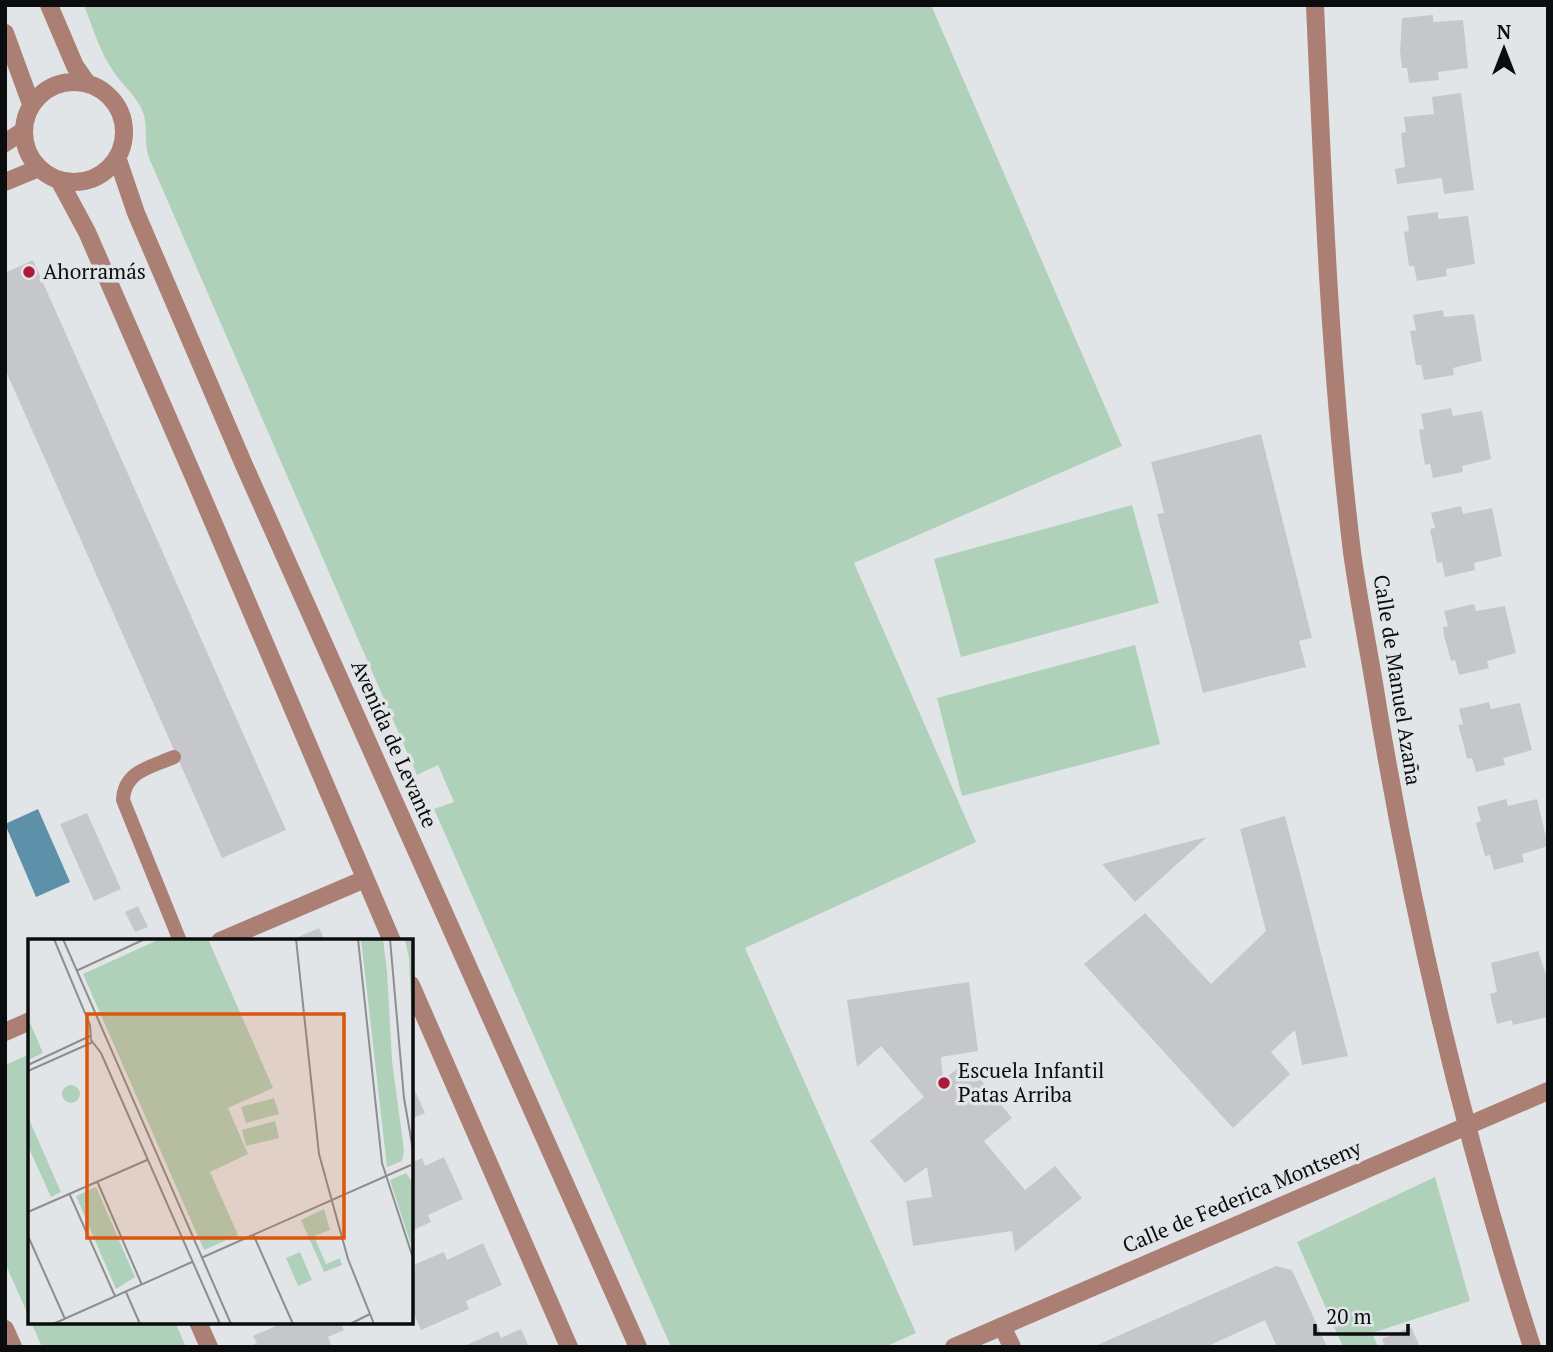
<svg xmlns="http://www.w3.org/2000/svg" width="1553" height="1352" viewBox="0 0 1553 1352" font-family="'PT Serif',serif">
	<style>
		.green { fill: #b0d1b9 }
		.water { fill: #5d91aa }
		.building { fill: #c5c7cb }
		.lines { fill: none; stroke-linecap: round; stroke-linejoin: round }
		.service { stroke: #ab7f73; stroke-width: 14 }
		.minor { stroke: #ab7f73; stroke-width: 18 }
		.tertiary { stroke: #ab7f73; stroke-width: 18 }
		.poi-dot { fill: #ae1a3d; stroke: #e2e5e8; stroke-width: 2.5 }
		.labels { text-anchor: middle; stroke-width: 7; stroke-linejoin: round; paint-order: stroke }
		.poi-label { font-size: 21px; fill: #0b0c0d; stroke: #e2e5e8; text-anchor: start }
		.street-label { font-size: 21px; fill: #0b0c0d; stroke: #e2e5e8 }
		.inset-road { fill: none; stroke: #8c8e90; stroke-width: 2 }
		.view { fill: #dd550c; fill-opacity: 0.15; stroke: #dd550c; stroke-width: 3.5 }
		.inset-edge { fill: none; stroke: #0b0c0d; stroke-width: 3.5 }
	</style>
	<rect width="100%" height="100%" fill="#e2e5e8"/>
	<path class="green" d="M84 5H931L1122 446 854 563 976 842 745 948 916 1333 885 1347H671L434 809 454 802 438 765 417 775 149 158C143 142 149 126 142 110 135 94 122 85 113 71 100 52 92 26 84 5Z
		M1132 505 1159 603 961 657 934 559Z
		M1135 645 1160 744 962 796 937 698Z
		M30 1054V1319L5 1263V1065Z
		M1435 1177 1470 1301 1372 1333 1378 1347H1343L1297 1242Z
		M31 1322H175L186 1347H42Z"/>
	<path class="water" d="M38 809 70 882 36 897 5 824Z"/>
	<path class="building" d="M1433 15V22L1463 20 1468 68 1438 72 1439 80 1409 83 1407 68H1402L1400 51 1402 18Z
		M1461 93 1474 190 1444 194 1442 178 1397 184 1395 169 1405 167 1401 133 1406 132 1404 117 1434 114 1432 97Z
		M1438 212V219L1468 216 1475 264 1446 269 1447 276 1417 281 1414 266H1409L1404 232 1409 231 1407 216Z
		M33 260 286 830 222 858 5 369V273Z
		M1443 310 1444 317 1474 314 1482 361 1453 368 1454 375 1424 380 1421 365H1416L1410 331 1416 330 1413 315Z
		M1451 408 1453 416 1482 411 1491 459 1462 466 1463 472 1433 478 1430 464 1425 465 1419 430 1424 429 1421 414Z
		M1261 434 1312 638 1299 641 1306 667 1203 693 1157 514 1164 513 1151 462Z
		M1461 506 1463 514 1492 508 1502 556 1474 563 1475 570 1445 577 1442 562 1437 563 1430 529 1435 528 1431 513Z
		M1474 604 1476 611 1505 606 1516 653 1487 661 1489 668 1459 675 1455 660 1451 661 1444 635 1443 627 1448 626 1444 611Z
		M1489 702 1491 709 1520 703 1532 750 1503 758 1505 765 1476 772 1472 758 1467 759 1463 742 1458 725 1463 724 1459 709Z
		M1506 799 1508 806 1537 799 1548 846 1522 854 1524 862 1494 870 1490 855 1485 856 1476 823 1481 821 1477 807Z
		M87 813 121 889 94 901 60 824Z
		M1285 816 1348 1056 1302 1065 1295 1030 1271 1052 1290 1074 1233 1128 1084 964 1145 913 1211 984 1266 931 1240 829Z
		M1207 837 1135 902 1102 864Z
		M138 906 148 927 135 932 125 912Z
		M319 928 325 941H290L298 937Z
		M1538 951 1548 980 1547 1017 1513 1025 1512 1020 1497 1024 1490 994 1497 992 1491 963Z
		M969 982 978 1051 941 1057 943 1080 966 1062 1012 1118 984 1141 1025 1190 1055 1166 1082 1198 1015 1252 1012 1231 913 1246 906 1201 932 1197 927 1167 905 1183 870 1141 924 1097 881 1046 857 1067 847 1000Z
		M411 1082 425 1113 411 1119Z
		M444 1157 463 1199 428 1215 431 1222 411 1231V1163L422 1158 425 1166Z
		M483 1243 502 1285 466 1301 469 1309 421 1330 411 1307V1266L444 1252 447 1260Z
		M1276 1266 1292 1270 1327 1347H1277L1265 1320 1206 1347H1093Z
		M285 1322H340L344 1330 328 1337 332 1347H248L257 1343 253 1336Z
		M1411 1327 1420 1347H1385L1382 1339Z
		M521 1329 529 1347H462L498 1331 501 1338Z"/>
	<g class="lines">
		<path class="service" d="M174 757C151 767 124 771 123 800L180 941"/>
		<path class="minor" d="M1315 5C1323 187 1330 371 1352 552 1359 604 1370 656 1378 708 1414 924 1464 1138 1532 1347
			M220 941 365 879
			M5 1032 30 1021
			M198 1322 209 1347
			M1002 1326 1012 1347
			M5 1329 13 1347
			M954 1347 1548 1091"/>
		<path class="tertiary" d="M49 5 75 66 87 83
			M5 33 31 104
			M24 132a50 50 0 1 1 100 0a50 50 0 1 1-100 0Z
			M5 143 23 131
			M117 157 136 213 244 465 638 1347
			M59 180 87 232 196 482 392 941
			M5 182 39 168
			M411 985 569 1347"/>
	</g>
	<g class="poi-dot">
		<circle cx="29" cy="272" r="7"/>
		<circle cx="944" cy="1083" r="7"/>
	</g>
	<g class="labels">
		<g class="poi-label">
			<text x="43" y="279">Ahorramás</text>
			<text x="958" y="1078">Escuela Infantil<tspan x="958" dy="24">Patas Arriba</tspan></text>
		</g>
		<g class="street-label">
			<text transform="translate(1397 680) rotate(81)" y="7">Calle de Manuel Azaña</text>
			<text transform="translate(394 744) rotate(66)" y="7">Avenida de Levante</text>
			<text transform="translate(1242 1197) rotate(-23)" y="7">Calle de Federica Montseny</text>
		</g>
	</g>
	<g transform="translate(28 939)">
		<rect width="385" height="385" fill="#e2e5e8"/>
		<path d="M132 0H180L245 149 200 169 220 215 182 233 210 296 176 311 55 35ZM333 0H355L359 33 364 122 376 211 374 222 359 228ZM377 0H385V104L381 20ZM0 79 15 114 0 121ZM34 155a9 9 0 1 1 18 0a9 9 0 1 1-18 0ZM246 159 251 175 218 184 213 168ZM0 178 33 253 23 258 0 207ZM247 182 251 199 218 207 214 191ZM378 234 385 244V312L362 241ZM68 248 107 338 88 350 48 257ZM296 270 302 291 286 297 298 325 312 319 314 326 296 333 273 281ZM272 313 284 341 270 347 258 319Z" fill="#b0d1b9"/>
		<path class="inset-road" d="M26 0 62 86 63 101 73 114 192 385M35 0 203 385M268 0 291 215 320 320 346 385M330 0 354 224 385 319M362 0 376 159 385 211M48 32 117 0M0 126 62 97M0 132 65 103M69 242 114 346M41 254 87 357M0 273 119 221M225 295 265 385M0 297 37 380M173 319 383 226M98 353 112 385M25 385 164 323M322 385 342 375"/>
		<path class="view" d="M59 75H316V299H59Z"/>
		<rect width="385" height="385" class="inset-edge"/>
	</g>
	<rect width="1553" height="1352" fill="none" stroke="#0b0c0d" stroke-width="14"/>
	<g transform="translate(1504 49)" stroke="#e2e5e8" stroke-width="5" paint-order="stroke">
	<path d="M0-5L12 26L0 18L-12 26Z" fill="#0b0c0d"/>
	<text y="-10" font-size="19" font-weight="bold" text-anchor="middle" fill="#0b0c0d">N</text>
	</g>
	<path d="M1315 1324v10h93v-10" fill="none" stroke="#0b0c0d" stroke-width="3.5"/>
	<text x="1326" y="1324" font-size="21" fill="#0b0c0d" stroke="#e2e5e8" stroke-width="5" paint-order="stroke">20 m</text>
</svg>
